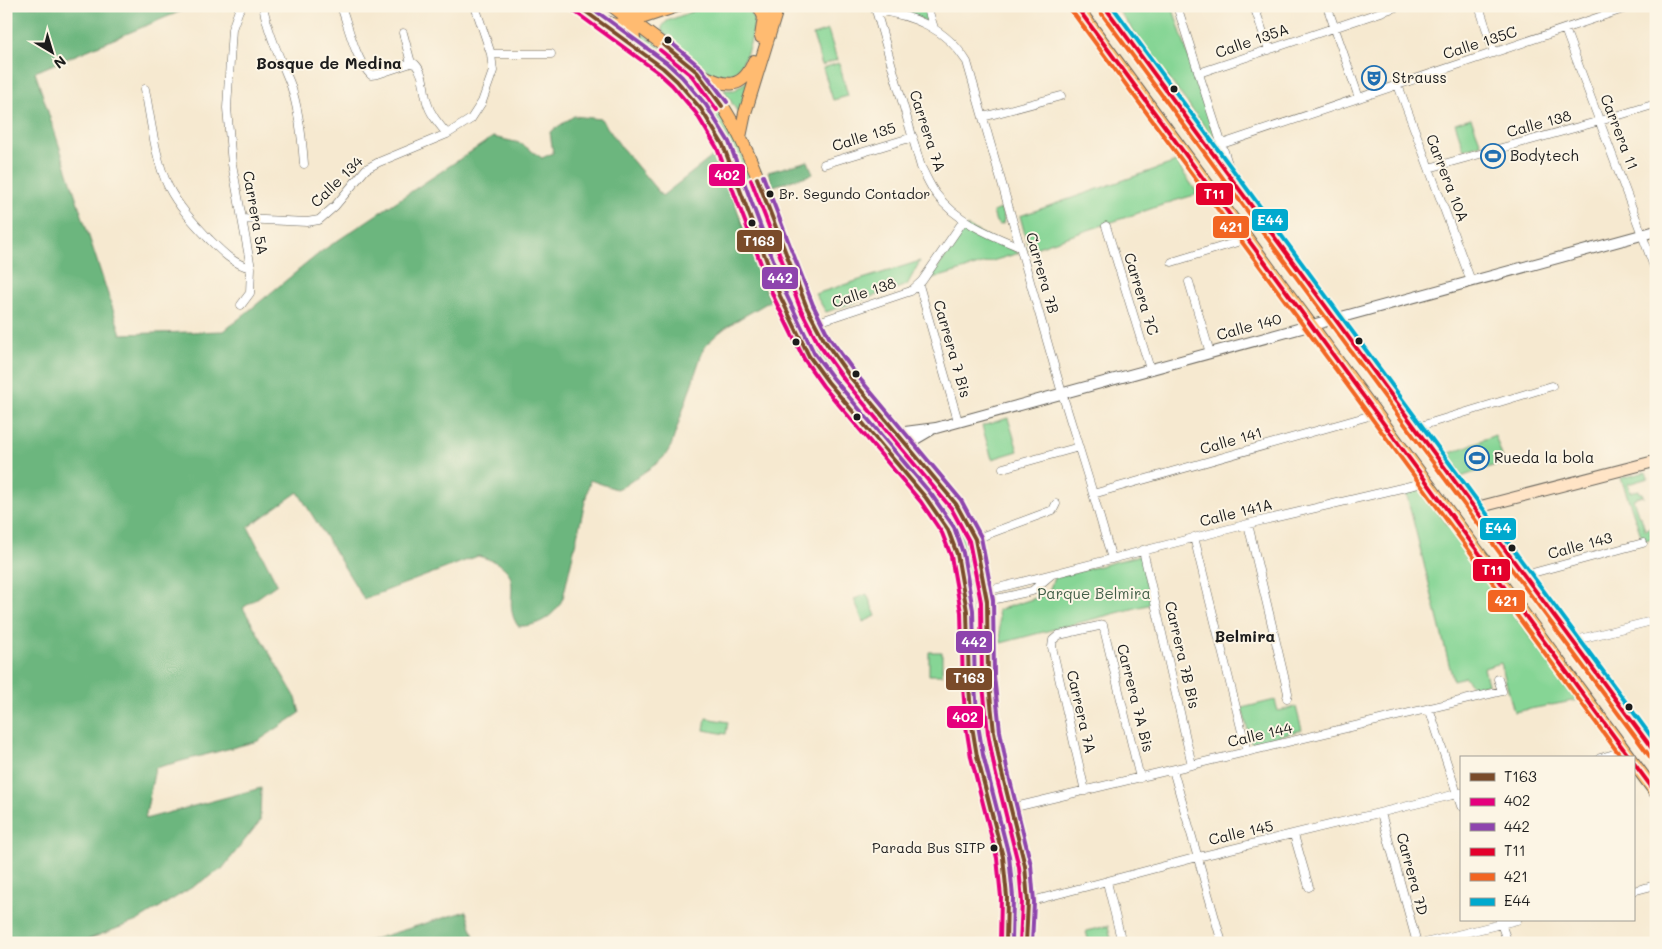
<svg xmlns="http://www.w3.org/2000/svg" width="1662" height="949" viewBox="0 0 1662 949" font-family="Mali,sans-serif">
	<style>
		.green { fill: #86d595; stroke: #517858 }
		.forest { fill: #6cb67e; stroke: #44694d }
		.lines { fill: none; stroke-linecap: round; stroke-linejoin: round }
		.minor-casing { stroke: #68645b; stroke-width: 9 }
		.tertiary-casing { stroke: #68645b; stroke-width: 12 }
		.secondary-casing { stroke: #68645b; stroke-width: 13 }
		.primary-casing { stroke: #68645b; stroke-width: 14 }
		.minor { stroke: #fff; stroke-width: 8 }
		.tertiary { stroke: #fff; stroke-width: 10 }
		.secondary { stroke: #ffe4c6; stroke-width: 11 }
		.primary { stroke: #ffbb71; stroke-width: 12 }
		.bus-1-casing { stroke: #fcf5e5; stroke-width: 8 }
		.bus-2-casing { stroke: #fcf5e5; stroke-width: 8 }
		.bus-3-casing { stroke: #fcf5e5; stroke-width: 8 }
		.bus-4-casing { stroke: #fcf5e5; stroke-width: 8 }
		.bus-5-casing { stroke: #fcf5e5; stroke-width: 8 }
		.bus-6-casing { stroke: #fcf5e5; stroke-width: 8 }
		.bus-1 { stroke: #7a4b2a; stroke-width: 4 }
		.bus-2 { stroke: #e5007d; stroke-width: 4 }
		.bus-3 { stroke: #8e44ad; stroke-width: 4 }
		.bus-4 { stroke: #e4002b; stroke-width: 4 }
		.bus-5 { stroke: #f26522; stroke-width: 4 }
		.bus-6 { stroke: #00a9ce; stroke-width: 4 }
		.bus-dot { fill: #1c1c1c; stroke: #fcf5e5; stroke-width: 2 }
		.labels { text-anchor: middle; stroke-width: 4; stroke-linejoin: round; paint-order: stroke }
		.bus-label { font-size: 14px; fill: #1c1c1c; stroke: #fcf5e5; text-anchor: start }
		.street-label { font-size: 15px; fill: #1c1c1c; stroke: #fcf5e5 }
		.poi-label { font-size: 15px; fill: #1c1c1c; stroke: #fcf5e5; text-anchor: start }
		.park-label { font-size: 15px; fill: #415d46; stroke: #fcf5e5 }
		.neighbourhood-label { font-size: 16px; font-weight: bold; fill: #1c1c1c; stroke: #fcf5e5 }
		.line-badge { stroke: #fcf5e5; stroke-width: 2 }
		.badge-label { font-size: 14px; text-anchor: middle; font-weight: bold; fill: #fff }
	</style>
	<rect width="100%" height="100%" fill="#fcf5e5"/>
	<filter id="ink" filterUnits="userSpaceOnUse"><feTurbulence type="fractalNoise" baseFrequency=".02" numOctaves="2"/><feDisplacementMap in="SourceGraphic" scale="10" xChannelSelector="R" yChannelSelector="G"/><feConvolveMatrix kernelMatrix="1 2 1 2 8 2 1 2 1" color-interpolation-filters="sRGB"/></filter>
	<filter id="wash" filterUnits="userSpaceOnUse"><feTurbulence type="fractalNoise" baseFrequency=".0096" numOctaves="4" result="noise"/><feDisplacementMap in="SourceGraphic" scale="20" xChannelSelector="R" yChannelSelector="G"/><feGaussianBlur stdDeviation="1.12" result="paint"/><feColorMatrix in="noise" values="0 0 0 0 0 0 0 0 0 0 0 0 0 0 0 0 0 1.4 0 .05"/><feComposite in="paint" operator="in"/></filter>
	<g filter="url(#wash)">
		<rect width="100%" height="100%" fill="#f6e9d0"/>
		<path class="green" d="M707 6H747C750 11 753 15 754 21 754 36 743 76 725 78 721 78 716 76 713 75L662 31V27L667 21Z
			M891 6H924L928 22Z
			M1115 6H1172L1217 143Z
			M828 30 837 60 822 65 813 35Z
			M641 32 676 59 706 88 734 133 813 330 827 355 871 407 865 408 833 380 821 364 804 335 792 310 724 133 710 110 695 90 643 44 640 40Z
			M839 63 848 96 833 100 823 68Z
			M751 78 740 116 724 90H735Z
			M1471 118 1481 144 1464 150 1455 123Z
			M1176 162 1198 194 1174 201 1029 250 1020 216Z
			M1001 209 1004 219 1003 224 1000 225 996 222 993 212Z
			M967 226 1019 253 929 280Z
			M920 261 907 285 826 312 815 294Z
			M1008 418 1018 451 992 459 982 426Z
			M1495 435 1504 462 1461 477 1448 454Z
			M906 451 941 494 961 523 977 570 983 606 988 733 995 775 1020 862 1023 893 1021 943H1010L977 732 971 589 965 563 959 542 907 469 904 458Z
			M1646 472 1648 478 1628 484 1630 492 1639 490 1640 493H1642L1644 498 1642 496 1633 499 1639 517H1641L1645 530 1652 527 1653 530 1656 529 1650 533 1652 538 1643 541 1621 478Z
			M1420 488 1567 686 1578 700 1514 712 1501 663 1484 668 1488 684 1473 687 1465 677 1453 680 1406 492Z
			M1141 555 1151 604 1001 643 998 610 1042 596 1049 591 1054 578Z
			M867 594 876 616 863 622 854 599Z
			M929 652H942V675H929Z
			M1275 700 1278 711 1296 707 1302 730 1251 743 1242 708Z
			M706 718 728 722 726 734 704 730Z
			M1108 926 1112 943H1089L1086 931Z"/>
		<path class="forest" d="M6 6H193L35 72 121 334 224 331 322 251 493 137 520 143 542 158 553 153 550 132 574 116 601 119 622 148 662 196 717 153 770 301C748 315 718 327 703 350L671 446 665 456 656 464 624 486 616 489 590 480 563 598C555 616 538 627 518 626 498 597 535 571 478 556L364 599 298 492 248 527 277 584 243 608 296 698 300 713 258 741 155 768 145 819 261 788 260 821 222 869 137 921 78 943H6Z
			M808 161 813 174 773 186 768 172Z
			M466 911 476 943H361Z"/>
	</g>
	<g filter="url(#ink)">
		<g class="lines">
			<defs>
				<path id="minor" d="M263 6C268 33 280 58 290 83 299 109 302 136 304 164
					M927 6 934 28
					M1177 6 1231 173
					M1254 6 1269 50
					M1327 6 1359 98
					M1479 6 1494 53
					M875 7 921 167C926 176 930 186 936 194 956 221 990 235 1020 247
					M342 9C349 29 356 61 371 75L378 74 411 63
					M875 10C913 15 946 28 967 62L1062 393 1091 487 1112 559
					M1565 29 1656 272
					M403 33 411 63 415 64C425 74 423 89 427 102 430 114 439 124 447 134
					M491 54H551
					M1199 73 1399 6
					M1398 85 1471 281
					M145 89C151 120 155 159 168 186 178 206 193 222 208 238 221 251 233 264 251 268
					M983 117 1061 96
					M1222 144 1632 6
					M824 164 913 137
					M1429 168 1600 121 1656 104
					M242 219 307 222 319 220 335 206 366 169 379 162 447 134 471 119 482 102 493 71 491 54 475 6
					M1106 226 1150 369
					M1172 262 1247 239
					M1189 282 1210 353
					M919 285 958 421
					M241 305 250 293 251 268 232 164 227 108 232 29 239 10 242 6
					M815 323 911 291 922 281 964 220
					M1414 428 1552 386
					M1003 468 1079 447
					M1093 494 1376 414
					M1248 524 1288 693 1287 698
					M1194 537 1247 752
					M975 539 1053 510 1056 504
					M1143 550 1192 765
					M1525 575 1643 543
					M986 591 1256 522 1427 482
					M987 601 1032 591 1051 575
					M1572 641 1656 620
					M1429 708 1461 806
					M1600 758 1625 751
					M1173 770 1222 943
					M1085 791 1052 647 1053 640 1059 635 1103 625 1140 778
					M1011 808 1502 691 1498 679
					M1381 813 1417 943
					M1294 835 1309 887
					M1107 882 1122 943
					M1633 891 1656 885
					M1028 902 1198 857 1461 793
					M1500 921 1508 943
					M1425 943 1517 920"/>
				<path id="tertiary" d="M884 448 905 432 936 428 1656 231
					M891 456 907 444 931 430"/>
				<path id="secondary" d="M1475 508 1656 461"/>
				<path id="primary" d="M578 6 663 68 677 81 701 109 723 145 780 296 809 356 828 382 926 498 948 530 957 554 963 583 967 611 969 686 972 726 977 756 1003 857 1007 897 1006 943
					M612 6 689 64C752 124 772 230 807 307 826 348 854 380 883 414 898 431 911 450 926 467 939 484 954 499 964 517 997 578 982 643 991 708 994 729 997 750 1002 771 1009 802 1021 833 1025 865 1029 891 1028 917 1026 943
					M759 6 764 17 761 37
					M1076 6 1630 758
					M1104 6 1656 754
					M636 7C631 22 631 35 638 50
					M603 21 615 25 623 24 677 6
					M702 75C726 87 743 90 754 61
					M740 137 745 113 778 6
					M850 402 865 412 886 434 905 443
					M1633 762 1656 793"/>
			</defs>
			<use href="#minor" class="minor-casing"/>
			<use href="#tertiary" class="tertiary-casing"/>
			<use href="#secondary" class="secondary-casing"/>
			<use href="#primary" class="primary-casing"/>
			<use href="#minor" class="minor"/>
			<use href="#tertiary" class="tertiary"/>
			<use href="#secondary" class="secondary"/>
			<use href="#primary" class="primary"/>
			<defs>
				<path id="bus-1" d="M578 6 663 68 677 81 701 109 723 145 780 296 809 356 828 382 926 498 948 530 957 554 967 611 969 686 972 726 977 756 1003 857 1007 897 1006 943
					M664 45 697 72 722 106
					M757 178 807 308 824 340 850 377 956 504 975 539 987 601 988 676 994 732 1001 769 1025 866 1028 902 1026 943"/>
				<path id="bus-2" d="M574 11 659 73 672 85 696 113 717 148 774 298 804 359 823 386 921 502 942 533 951 556 961 612 963 686 966 726 971 757 997 858 1001 897 1000 943
					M660 50 692 76 717 110
					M751 180 801 310 818 343 845 381 951 508 969 541 981 602 982 676 988 733 995 771 1019 867 1022 902 1020 943"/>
				<path id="bus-3" d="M589 6 667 63 682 77 706 105 729 142 786 294 814 353 833 378 931 494 954 527 963 553 973 610 975 686 978 725 983 755 1009 856 1013 897 1012 943
					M668 40 701 68 727 102
					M763 176 813 305 829 337 855 373 961 500 981 537 993 600 994 676 1000 731 1007 768 1031 865 1034 902 1032 943"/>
				<path id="bus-4" d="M1076 6 1630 758
					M1104 6 1656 754
					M1633 762 1656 793"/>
				<path id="bus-5" d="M1071 10 1622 758
					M1099 10 1651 758"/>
				<path id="bus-6" d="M1112 6 1656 743"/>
			</defs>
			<use href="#bus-1" class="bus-1-casing"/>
			<use href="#bus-2" class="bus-2-casing"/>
			<use href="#bus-3" class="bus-3-casing"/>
			<use href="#bus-4" class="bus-4-casing"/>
			<use href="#bus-5" class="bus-5-casing"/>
			<use href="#bus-6" class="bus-6-casing"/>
			<use href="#bus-1" class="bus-1"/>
			<use href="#bus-2" class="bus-2"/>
			<use href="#bus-3" class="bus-3"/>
			<use href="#bus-4" class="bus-4"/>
			<use href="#bus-5" class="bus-5"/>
			<use href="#bus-6" class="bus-6"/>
		</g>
	</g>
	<defs>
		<symbol id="theatre-ring" viewBox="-11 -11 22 22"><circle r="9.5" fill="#fcf5e5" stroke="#1f6fb2" stroke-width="1.5"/><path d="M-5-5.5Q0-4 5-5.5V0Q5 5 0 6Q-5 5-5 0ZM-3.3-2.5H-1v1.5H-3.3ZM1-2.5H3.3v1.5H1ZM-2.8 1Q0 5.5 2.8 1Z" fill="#1f6fb2"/></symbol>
		<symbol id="stadium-ring" viewBox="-11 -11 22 22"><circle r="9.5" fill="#fcf5e5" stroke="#1f6fb2" stroke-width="1.5"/><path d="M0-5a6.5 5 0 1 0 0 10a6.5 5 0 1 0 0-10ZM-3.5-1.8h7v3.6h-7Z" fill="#1f6fb2"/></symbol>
	</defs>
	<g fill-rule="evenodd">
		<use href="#theatre-ring" x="1360" y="64" width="28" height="28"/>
		<use href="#stadium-ring" x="1479" y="142" width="28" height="28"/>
		<use href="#stadium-ring" x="1463" y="444" width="28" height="28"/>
	</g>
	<g class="bus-dot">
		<circle cx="668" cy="40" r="4.5"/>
		<circle cx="1174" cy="89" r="4.5"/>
		<circle cx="770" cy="194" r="4.5"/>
		<circle cx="752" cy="223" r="4.5"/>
		<circle cx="1359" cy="341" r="4.5"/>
		<circle cx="796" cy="342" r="4.5"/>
		<circle cx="856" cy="374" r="4.5"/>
		<circle cx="857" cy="417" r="4.5"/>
		<circle cx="1512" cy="548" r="4.5"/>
		<circle cx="1629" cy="707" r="4.5"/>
		<circle cx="994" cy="848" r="4.5"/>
	</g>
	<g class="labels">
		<g class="bus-label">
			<text x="779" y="199">Br. Segundo Contador</text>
			<text x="985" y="853" text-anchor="end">Parada Bus SITP</text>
		</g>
		<g class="street-label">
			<text transform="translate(1252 41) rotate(-19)" y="5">Calle 135A</text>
			<text transform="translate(1480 43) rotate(-18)" y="5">Calle 135C</text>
			<text transform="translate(1539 124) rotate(-15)" y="5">Calle 138</text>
			<text transform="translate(927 131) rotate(72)" y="5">Carrera 7A</text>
			<text transform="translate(1619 132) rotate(69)" y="5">Carrera 11</text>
			<text transform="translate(864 137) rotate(-17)" y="5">Calle 135</text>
			<text transform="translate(1447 178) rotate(69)" y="5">Carrera 10A</text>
			<text transform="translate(337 182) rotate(-44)" y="5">Calle 134</text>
			<text transform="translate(255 213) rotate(80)" y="5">Carrera 5A</text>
			<text transform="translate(1042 273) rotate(74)" y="5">Carrera 7B</text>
			<text transform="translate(864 293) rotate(-18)" y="5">Calle 138</text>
			<text transform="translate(1141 294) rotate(73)" y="5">Carrera 7C</text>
			<text transform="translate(1249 327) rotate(-15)" y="5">Calle 140</text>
			<text transform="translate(952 349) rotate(74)" y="5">Carrera 7 Bis</text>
			<text transform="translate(1231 441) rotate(-16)" y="5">Calle 141</text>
			<text transform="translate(1236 513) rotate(-14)" y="5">Calle 141A</text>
			<text transform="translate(1580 546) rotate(-15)" y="5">Calle 143</text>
			<text transform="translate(1182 655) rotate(77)" y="5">Carrera 7B Bis</text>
			<text transform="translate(1135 698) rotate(76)" y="5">Carrera 7A Bis</text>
			<text transform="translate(1081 712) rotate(77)" y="5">Carrera 7A</text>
			<text transform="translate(1260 735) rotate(-13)" y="5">Calle 144</text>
			<text transform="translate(1241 833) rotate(-13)" y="5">Calle 145</text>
			<text transform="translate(1412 874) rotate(75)" y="5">Carrera 7D</text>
		</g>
		<g class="poi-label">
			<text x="1392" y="83">Strauss</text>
			<text x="1510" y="161">Bodytech</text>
			<text x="1494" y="463">Rueda la bola</text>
		</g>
		<g class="park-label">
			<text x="1094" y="599">Parque Belmira</text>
		</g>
		<g class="neighbourhood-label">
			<text x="329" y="69">Bosque de Medina</text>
			<text x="1245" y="642">Belmira</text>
		</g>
	</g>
	<g class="line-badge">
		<rect x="708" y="163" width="38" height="24" rx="5" fill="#e5007d"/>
		<rect x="1195" y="182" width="39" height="24" rx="5" fill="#e4002b"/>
		<rect x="1251" y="208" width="38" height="24" rx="5" fill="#00a9ce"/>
		<rect x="1212" y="215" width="38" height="24" rx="5" fill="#f26522"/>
		<rect x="736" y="229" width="47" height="24" rx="5" fill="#7a4b2a"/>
		<rect x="761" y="266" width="38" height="24" rx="5" fill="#8e44ad"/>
		<rect x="1479" y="517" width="38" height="24" rx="5" fill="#00a9ce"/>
		<rect x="1472" y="558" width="39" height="24" rx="5" fill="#e4002b"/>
		<rect x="1487" y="589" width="39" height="24" rx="5" fill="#f26522"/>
		<rect x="955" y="630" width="38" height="24" rx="5" fill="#8e44ad"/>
		<rect x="945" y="667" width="48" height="24" rx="5" fill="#7a4b2a"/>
		<rect x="946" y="705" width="38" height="24" rx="5" fill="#e5007d"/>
	</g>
	<g class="badge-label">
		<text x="727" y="180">402</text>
		<text x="1214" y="199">T11</text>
		<text x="1270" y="225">E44</text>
		<text x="1231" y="232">421</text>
		<text x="759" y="246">T163</text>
		<text x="780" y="283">442</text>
		<text x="1498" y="533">E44</text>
		<text x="1492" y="575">T11</text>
		<text x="1506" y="606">421</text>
		<text x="974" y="647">442</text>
		<text x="969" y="683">T163</text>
		<text x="965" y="722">402</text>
	</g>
	<rect width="1662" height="949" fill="none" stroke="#fcf5e5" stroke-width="25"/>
	<rect x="1460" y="756" width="175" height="165" fill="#fcf5e5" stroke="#a29e95"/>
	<rect x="1470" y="773" width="25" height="8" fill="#7a4b2a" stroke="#a29e95"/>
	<text x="1504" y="782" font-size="15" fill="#1c1c1c">T163</text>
	<rect x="1470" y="798" width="25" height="8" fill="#e5007d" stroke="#a29e95"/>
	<text x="1504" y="806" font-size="15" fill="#1c1c1c">402</text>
	<rect x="1470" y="823" width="25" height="8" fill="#8e44ad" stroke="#a29e95"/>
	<text x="1504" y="832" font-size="15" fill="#1c1c1c">442</text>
	<rect x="1470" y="848" width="25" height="8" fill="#e4002b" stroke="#a29e95"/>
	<text x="1504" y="856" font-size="15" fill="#1c1c1c">T11</text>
	<rect x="1470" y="873" width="25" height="8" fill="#f26522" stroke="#a29e95"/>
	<text x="1504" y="882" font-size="15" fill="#1c1c1c">421</text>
	<rect x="1470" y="898" width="25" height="8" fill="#00a9ce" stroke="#a29e95"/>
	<text x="1504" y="906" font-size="15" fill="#1c1c1c">E44</text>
	<g transform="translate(52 52) rotate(142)" stroke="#fcf5e5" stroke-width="4" paint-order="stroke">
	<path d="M0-4L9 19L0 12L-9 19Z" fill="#1c1c1c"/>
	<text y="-8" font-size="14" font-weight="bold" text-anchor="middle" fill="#1c1c1c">N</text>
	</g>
</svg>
